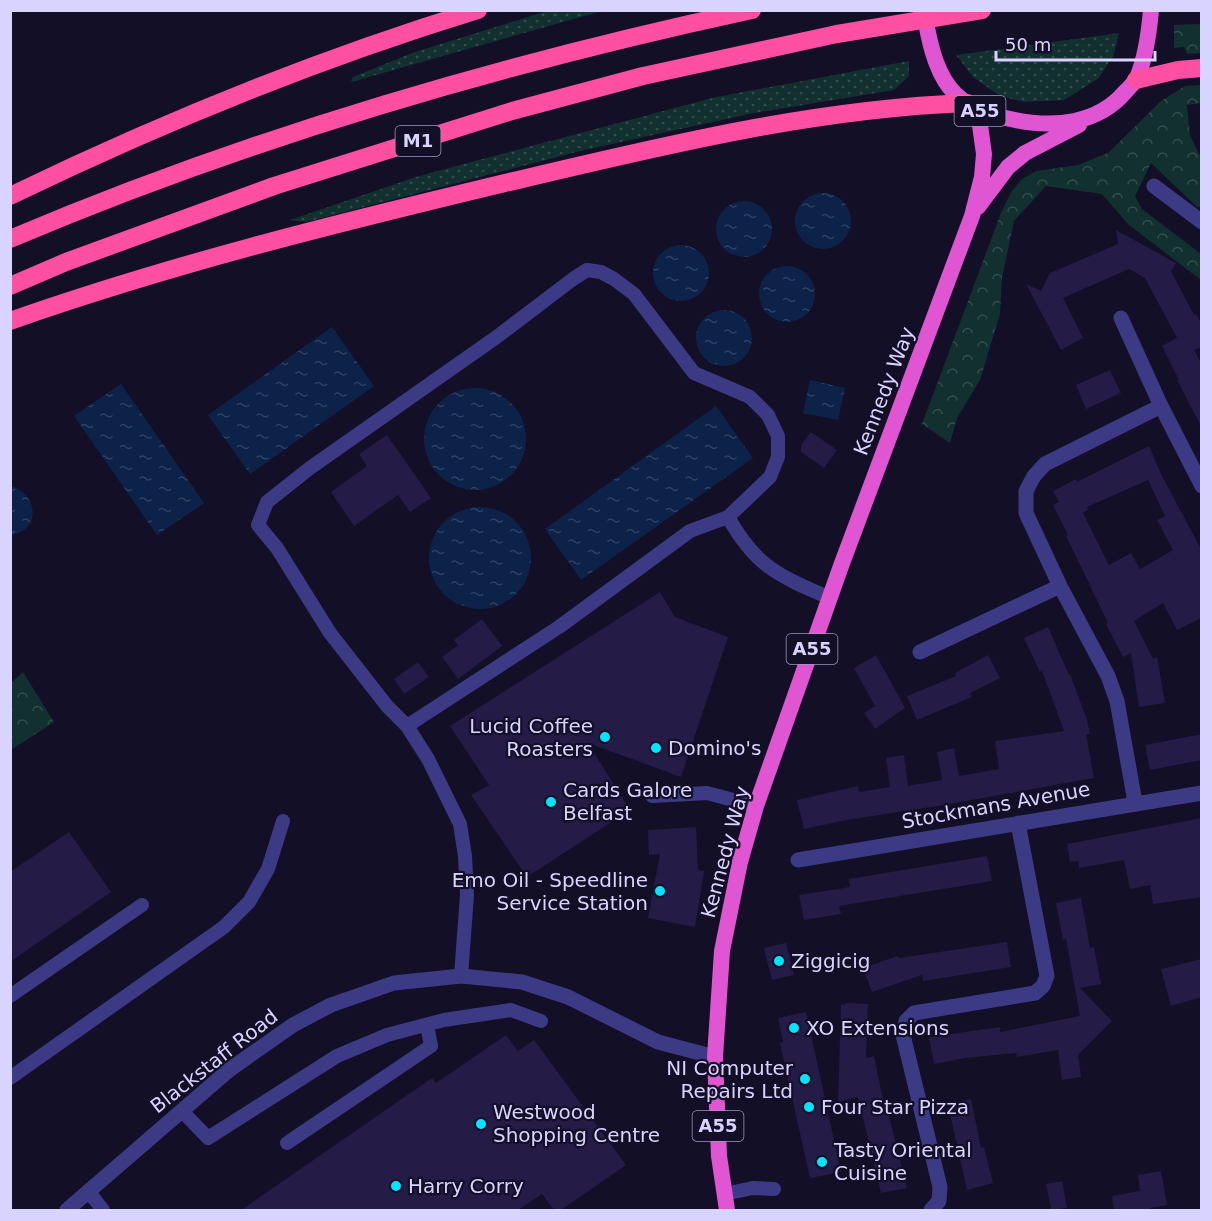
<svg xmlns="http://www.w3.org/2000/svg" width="1212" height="1221" viewBox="0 0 1212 1221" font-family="'DejaVu Sans',sans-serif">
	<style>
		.grass { fill: url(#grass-dots) }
		.forest { fill: url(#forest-crowns) }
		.water { fill: url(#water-ripples) }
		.building { fill: #241b47; fill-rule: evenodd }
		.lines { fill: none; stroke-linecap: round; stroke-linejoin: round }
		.service { stroke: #3d3a85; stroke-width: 14 }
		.minor { stroke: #3d3a85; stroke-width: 15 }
		.trunk { stroke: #e055d1; stroke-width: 16 }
		.motorway { stroke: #ff4fa3; stroke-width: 18 }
		.motorway-bridge { stroke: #ff4fa3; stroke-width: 18 }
		.poi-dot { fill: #00e5ff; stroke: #130f26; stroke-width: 2 }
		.labels { text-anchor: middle; stroke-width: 4.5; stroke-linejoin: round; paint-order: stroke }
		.shield { fill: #130f26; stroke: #9e99be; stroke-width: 1.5 }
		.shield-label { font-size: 18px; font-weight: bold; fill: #d9d4ff }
		.street-label { font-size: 20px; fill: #d9d4ff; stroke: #130f26 }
		.poi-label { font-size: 20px; fill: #d9d4ff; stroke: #130f26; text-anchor: start }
	</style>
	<defs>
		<pattern id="grass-dots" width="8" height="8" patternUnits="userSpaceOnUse" patternTransform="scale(1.5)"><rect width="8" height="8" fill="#12302f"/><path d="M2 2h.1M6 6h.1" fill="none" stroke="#344d4e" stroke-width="1.8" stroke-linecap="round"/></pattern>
		<pattern id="forest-crowns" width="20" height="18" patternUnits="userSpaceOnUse" patternTransform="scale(1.5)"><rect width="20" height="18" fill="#12302f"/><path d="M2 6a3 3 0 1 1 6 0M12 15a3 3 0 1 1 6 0" fill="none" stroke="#344d4e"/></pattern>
		<pattern id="water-ripples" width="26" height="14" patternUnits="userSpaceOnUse" patternTransform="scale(1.5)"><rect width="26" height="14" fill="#0c2248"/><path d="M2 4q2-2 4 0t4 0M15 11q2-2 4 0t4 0" fill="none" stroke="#2f4163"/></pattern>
	</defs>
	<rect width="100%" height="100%" fill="#130f26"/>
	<path class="grass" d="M547 11H602L351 82 353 77 412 53Z
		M1119 33 1114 54 1099 78 1064 100 1024 102 1000 96 973 77 956 55Z
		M909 61V76L894 90 754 113 580 151 306 222 290 220 419 176 716 97Z"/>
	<path class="forest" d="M1201 24V53L1187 54 1184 47 1174 48V25Z
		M1201 85V103L1187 105 1190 135 1201 158V207H1197L1151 163 1135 196 1142 209 1201 254V280L1129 225 1102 194 1046 186 1014 221 1002 278 1000 314 980 380 957 418 950 443 922 424 1001 213 1011 192 1022 179 1036 171 1078 165 1108 153 1161 101 1185 86Z
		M23 672 54 722 11 750V683Z"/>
	<path class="water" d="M795 221a28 28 0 1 1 56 0a28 28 0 1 1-56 0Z
		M716 229a28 28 0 1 1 56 0a28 28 0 1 1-56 0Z
		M653 273a28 28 0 1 1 56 0a28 28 0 1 1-56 0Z
		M759 294a28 28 0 1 1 56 0a28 28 0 1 1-56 0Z
		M696 338a28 28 0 1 1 56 0a28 28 0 1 1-56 0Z
		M332 327 374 386 250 474 208 415Z
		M810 380 845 388 838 420 803 413Z
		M121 384 204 503 157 535 74 416Z
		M424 439a51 51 0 1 1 102 0a51 51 0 1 1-102 0Z
		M716 406 753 458 581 580 545 529Z
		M10 486C39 493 41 531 11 535Z
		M429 558a51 51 0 1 1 102 0a51 51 0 1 1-102 0Z"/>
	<path class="building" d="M1116 230 1176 263 1171 271 1194 315 1196 314 1202 324V347L1194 350 1202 365V428L1177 380H1179L1162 346 1177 338 1145 278 1129 269 1063 298 1083 338 1061 350 1026 284 1041 291 1050 273 1118 244Z
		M1110 370 1121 393 1086 409 1076 385Z
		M811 432 837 450 824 468 801 452V445Z
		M387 435 431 498 410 512 398 495 354 526 331 492 367 466 359 454Z
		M1149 446 1161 474 1202 551V618L1177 630 1163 603 1134 621 1153 659 1157 657 1165 703 1139 707 1131 653 1123 657 1106 624 1108 623 1066 536 1068 535 1053 505 1059 502 1053 491 1076 479 1077 482ZM1148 480 1165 516 1157 520 1173 550 1140 569 1131 553 1109 565 1083 513 1088 510 1087 507Z
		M660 592 675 617 728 637 681 777 588 743 630 810 527 877 471 795 489 785 450 726Z
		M482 619 502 646 458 679 442 657 458 645 454 640Z
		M1048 627 1069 675 1070 674 1087 720 1090 734H1086L1094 778 944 805 847 820 804 829 797 800 858 786 859 792 890 787 886 758 904 755 908 786 942 780 937 752 954 748 959 776 999 769 995 741 1064 731 1042 671 1040 672 1024 638Z
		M876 655 905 708 875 729 864 713 875 706 854 668Z
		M988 655 1000 678 970 693 972 697 917 720 907 696 956 676 955 673Z
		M418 662 429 677 404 694 394 679Z
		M1202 734V760L1150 770 1145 745Z
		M1202 818V897L1153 904 1150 885 1130 889 1124 860 1079 868 1078 861 1070 862 1067 844Z
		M696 827 698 870 704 871 695 927 648 918 660 854 649 855 648 830Z
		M69 832 111 892 10 962V872Z
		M987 856 992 881 839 906 841 914 804 920 799 895 850 887 849 879Z
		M1081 898 1090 948 1094 947 1101 984 1080 988 1112 1021 1078 1055 1081 1077 1062 1080 1058 1050 1017 1057 1016 1053 965 1058 934 1064 929 1037 1000 1027V1032L1080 1016 1066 939 1063 940 1056 903Z
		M1007 942 1011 967 923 981 922 975 872 992 863 968 898 956 899 958Z
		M786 943 794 975 772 980 764 948Z
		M1202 959V997L1171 1006 1161 969Z
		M848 1003 868 1004 866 1058 874 1056 884 1104H886L907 1188 881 1193 858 1097 838 1102 841 1005Z
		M806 1012 841 1172 810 1178 780 1043 783 1042 778 1018Z
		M506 1035 518 1051 534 1040 626 1165 561 1210H554L542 1194 518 1210H241L432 1078 436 1083Z
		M971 1099 981 1148 984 1147 993 1183 967 1190 948 1104Z
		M1161 1171 1167 1205 1150 1208V1210H1114L1112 1196 1140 1191 1138 1175Z
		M1062 1181 1067 1208 1051 1210 1046 1184Z"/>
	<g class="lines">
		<path class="service" d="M728 517C756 567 779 576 830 598
			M407 726 559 627 690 531 728 517 770 477 778 457V436L768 415 750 397 694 373 634 294 614 279 601 272 587 270 573 279 498 336 310 468 267 502 258 525 277 548 330 633 387 706 407 726 428 759 460 824 465 856 467 895 461 976
			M652 796 707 793 756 806
			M10 996 142 905
			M10 1078 224 927 249 902 268 869 283 821
			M182 1111 208 1138 337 1056 387 1035 444 1020 511 1010 541 1021
			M287 1143 431 1046 427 1025
			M88 1191 103 1210
			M724 1194 753 1188 774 1189"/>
		<path class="minor" d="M1154 186 1202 222
			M1121 318 1161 406 1202 486
			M920 652 1060 586
			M1135 802 1117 701 1108 676 1060 586 1026 513V491L1034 476 1045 464 1161 406
			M798 860 1202 793
			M67 1210 229 1070 293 1025 331 1005 394 983 461 976 522 982 568 997 658 1042 715 1057
			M931 1210 939 1201 940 1187 903 1035 906 1021 914 1013 1035 993 1043 986 1047 976 1018 823"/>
		<path class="trunk" d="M924 10C928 36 934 68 950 88 967 109 990 115 1015 120 1054 128 1098 124 1125 92 1129 88 1134 83 1137 78 1146 57 1149 33 1151 10
			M978 207 1008 167 1025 153 1079 125
			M727 1210 719 1156 715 1057 722 951 740 862 756 806 841 566 972 216 982 177 984 154 978 111"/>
		<path class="motorway" d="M1136 80 1178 70 1202 68
			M10 196C161 123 318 59 478 10
			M10 239C248 138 501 64 752 10
			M10 286 66 262 274 186 512 111 643 76 837 34
			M10 321C172 264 338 223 505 183 657 147 811 109 967 103"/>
		<path class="motorway-bridge" d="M837 34 982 10"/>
	</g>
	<g class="poi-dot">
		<circle cx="605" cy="737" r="6"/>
		<circle cx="656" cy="748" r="6"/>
		<circle cx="551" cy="802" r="6"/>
		<circle cx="660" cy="891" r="6"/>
		<circle cx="779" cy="961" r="6"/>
		<circle cx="794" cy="1028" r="6"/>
		<circle cx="805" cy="1079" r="6"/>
		<circle cx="809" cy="1107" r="6"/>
		<circle cx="481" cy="1124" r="6"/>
		<circle cx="822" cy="1162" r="6"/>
		<circle cx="396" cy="1186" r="6"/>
	</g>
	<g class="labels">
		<g class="shield">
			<rect x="954.5" y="96" width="51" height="30" rx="4.5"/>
			<rect x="395.5" y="126" width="45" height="30" rx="4.5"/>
			<rect x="786.5" y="634" width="51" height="30" rx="4.5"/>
			<rect x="692.5" y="1111" width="51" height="30" rx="4.5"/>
		</g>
		<g class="shield-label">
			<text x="980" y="117">A55</text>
			<text x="418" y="147">M1</text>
			<text x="812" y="655">A55</text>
			<text x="718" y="1132">A55</text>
		</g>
		<g class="street-label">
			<text transform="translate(884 391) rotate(-69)" y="7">Kennedy Way</text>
			<text transform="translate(996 805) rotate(-10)" y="7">Stockmans Avenue</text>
			<text transform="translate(725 852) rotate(-75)" y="7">Kennedy Way</text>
			<text transform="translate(214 1061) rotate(-38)" y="7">Blackstaff Road</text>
		</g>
		<g class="poi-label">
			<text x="593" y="733" text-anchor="end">Lucid Coffee<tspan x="593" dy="23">Roasters</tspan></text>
			<text x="668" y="755">Domino's</text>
			<text x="563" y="797">Cards Galore<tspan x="563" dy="23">Belfast</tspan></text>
			<text x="648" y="887" text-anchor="end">Emo Oil - Speedline<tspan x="648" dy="23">Service Station</tspan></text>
			<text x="791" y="968">Ziggicig</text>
			<text x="806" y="1035">XO Extensions</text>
			<text x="793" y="1075" text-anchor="end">NI Computer<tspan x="793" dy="23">Repairs Ltd</tspan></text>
			<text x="821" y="1114">Four Star Pizza</text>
			<text x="493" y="1119">Westwood<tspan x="493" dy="23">Shopping Centre</tspan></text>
			<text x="834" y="1157">Tasty Oriental<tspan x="834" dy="23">Cuisine</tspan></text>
			<text x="408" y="1193">Harry Corry</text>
		</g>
	</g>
	<rect width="1212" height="1221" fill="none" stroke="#d9d4ff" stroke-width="24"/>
	<path d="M996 51v9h159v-9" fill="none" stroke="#d9d4ff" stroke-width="3"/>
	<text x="1005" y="51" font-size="18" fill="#d9d4ff" stroke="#130f26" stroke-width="4.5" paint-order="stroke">50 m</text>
</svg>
